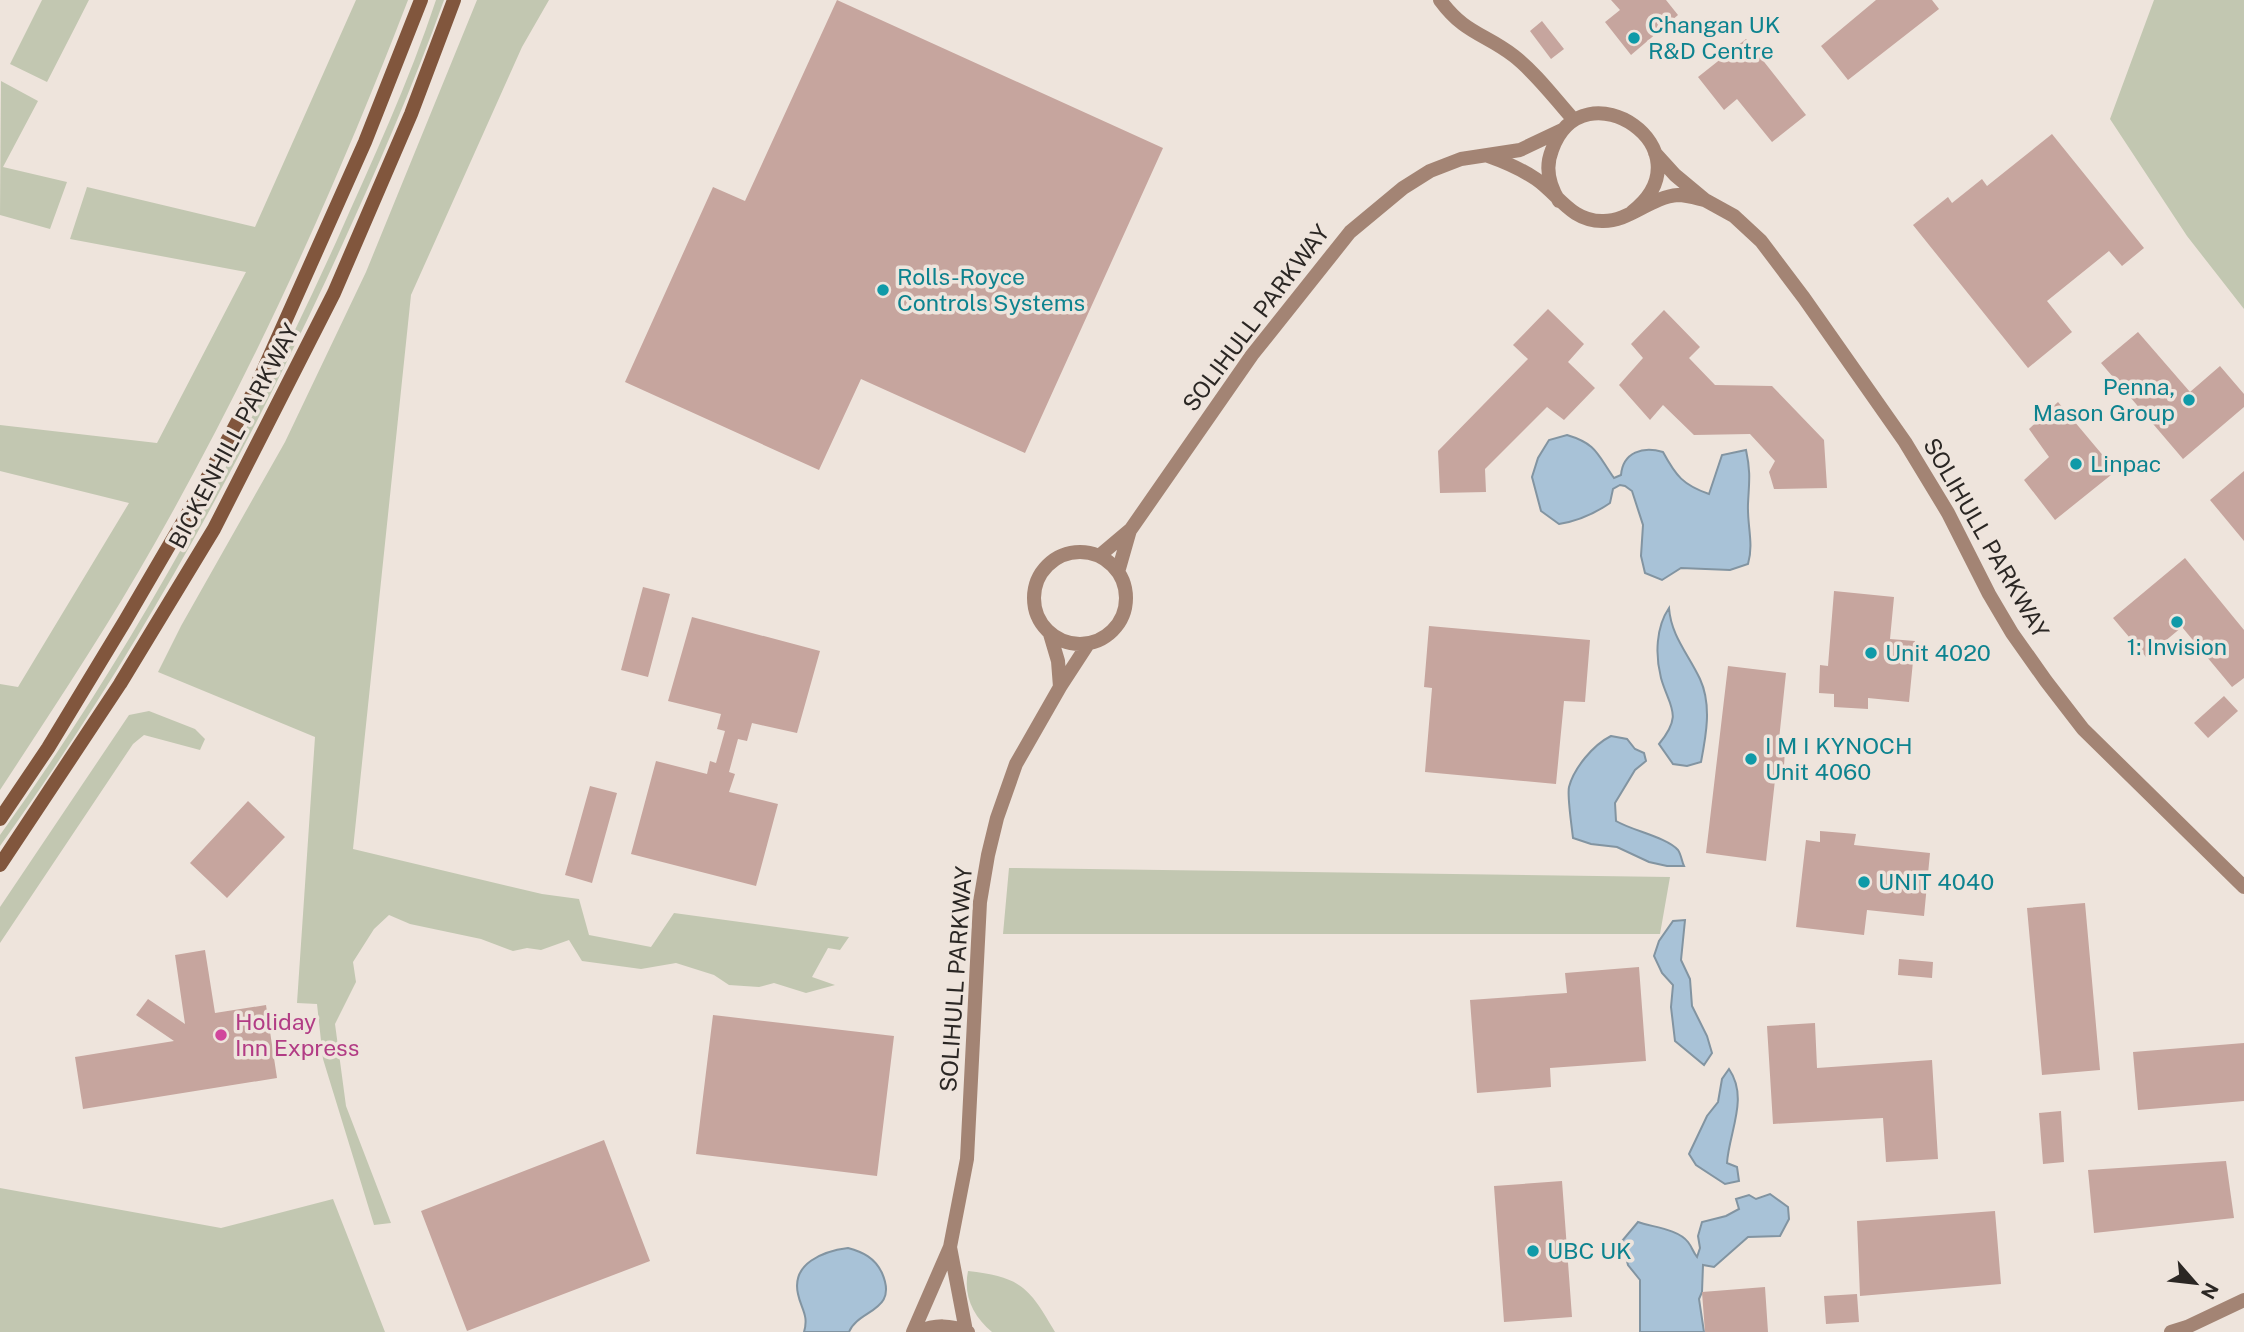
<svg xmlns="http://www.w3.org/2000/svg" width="2244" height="1332" viewBox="0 0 2244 1332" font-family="'Public Sans',sans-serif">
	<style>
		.green { fill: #c2c7b1 }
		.water { fill: #a8c2d7; stroke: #8294a1; stroke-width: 2 }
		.building { fill: #c6a59e }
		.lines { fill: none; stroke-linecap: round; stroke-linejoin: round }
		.tertiary { stroke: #a38474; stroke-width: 14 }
		.secondary { stroke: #81563d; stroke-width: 14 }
		.culture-dot { fill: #0f9aa8; stroke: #eee4dc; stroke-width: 2.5 }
		.hotel-dot { fill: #d1479c; stroke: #eee4dc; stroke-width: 2.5 }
		.labels { text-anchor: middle; stroke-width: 7; stroke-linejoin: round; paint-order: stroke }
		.culture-label { font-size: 23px; fill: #0d838f; stroke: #eee4dc; text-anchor: start }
		.street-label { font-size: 23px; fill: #2b2724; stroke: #eee4dc }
		.hotel-label { font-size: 23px; fill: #b23c85; stroke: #eee4dc; text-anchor: start }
	</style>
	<rect width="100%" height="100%" fill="#eee4dc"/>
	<path class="green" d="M42 0H89L47 82 10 64Z
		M356 0H408C336 187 254 369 155 543 107 628 53 709 0 790V684L18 687 129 503 0 471V425L157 443 246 272 70 239 87 187 255 227Z
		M436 0H444C410 95 369 187 327 278 234 477 127 668 0 846V835C133 650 243 447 337 240 372 161 409 82 436 0Z
		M477 0H549L522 47 411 295 353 849 542 894 579 899 589 935 651 947 674 913 849 937 840 950 828 948 812 977 835 985 806 993 774 983 759 987 729 985 714 975 676 963 641 969 582 961 569 940 541 950 527 948 513 951 481 939 410 924 389 915 374 929 353 962 356 982 335 1024 346 1106 391 1223 374 1225 323 1059 317 1004 297 1003 315 737 158 672 181 626 285 442 366 272Z
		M2154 0H2244V309L2187 236 2110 119Z
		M1 81 38 101 3 167 67 182 50 229 0 215Z
		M149 711 195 729 205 739 200 750 144 735 133 744 0 943V907L129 715Z
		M1009 868 1670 877 1660 934H1003Z
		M0 1188 221 1228 333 1199 385 1332H0Z
		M968 1271C1021 1277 1029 1287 1055 1332H992C973 1316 963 1296 968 1271Z"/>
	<path class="water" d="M1567 435C1597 444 1597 454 1614 478L1621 475C1623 452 1643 446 1663 452 1676 476 1683 485 1709 494L1722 455 1746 450C1751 473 1749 482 1748 504 1747 525 1754 544 1748 564L1730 570 1681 568 1662 580 1645 573 1641 556 1643 525 1632 491 1625 486 1620 485 1613 489 1610 503C1594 514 1578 521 1559 524L1541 511 1532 477 1538 458 1549 440Z
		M1669 608C1671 636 1689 655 1700 679 1712 705 1706 736 1701 762L1687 766 1673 764 1659 744C1684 714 1669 707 1661 678 1655 655 1656 627 1669 608Z
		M1611 736 1627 739 1635 749 1644 753 1646 761 1635 770 1615 803 1616 821C1633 831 1666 837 1678 850 1681 854 1682 862 1684 866H1667L1649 862 1617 847 1591 844 1573 838C1572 828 1567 796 1569 787 1574 768 1593 745 1611 736Z
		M1685 920 1681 960 1690 979 1692 1006 1707 1036 1712 1053 1704 1065 1675 1041 1671 1007 1673 985 1662 973 1654 956 1659 941 1673 921Z
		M1729 1069C1749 1098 1729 1132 1727 1163L1737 1167 1739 1181 1725 1184 1696 1165 1689 1154 1707 1116 1718 1102 1722 1079Z
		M1770 1194 1788 1207 1789 1219 1780 1236 1748 1237 1714 1267 1703 1265 1702 1292 1699 1299 1704 1332H1640V1280L1628 1265 1622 1241 1638 1222C1652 1227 1678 1229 1688 1242 1692 1247 1693 1252 1697 1257L1700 1248 1698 1236 1702 1222 1726 1216 1739 1209 1736 1199 1749 1195 1756 1199Z
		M848 1248C863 1252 875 1258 882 1273 899 1312 858 1309 849 1332H804C809 1315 801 1309 798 1294 791 1263 824 1251 848 1248Z"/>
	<path class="building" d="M837 0 1163 148 1025 453 861 379 819 470 625 382 713 187 745 201Z
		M1611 0H1666L1678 15 1631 55 1605 22 1620 10Z
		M1876 0H1932L1939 9 1848 80 1821 46Z
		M1542 21 1564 49 1551 59 1530 31Z
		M1746 39 1806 115 1772 142 1737 99 1724 110 1698 77Z
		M2052 134 2144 248 2122 266 2109 251 2047 301 2072 332 2028 368 1913 225 1948 197 1952 203 1982 179 1987 186Z
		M1548 309 1584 344 1568 362 1595 388 1564 420 1547 407 1485 469 1486 492 1440 493 1438 451 1528 359 1513 345Z
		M1664 310 1700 347 1689 358 1715 385 1772 386 1824 440 1827 488 1774 489 1769 472 1775 461 1750 434 1694 435 1663 405 1650 420 1619 385 1643 358 1631 344Z
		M2138 332 2190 392 2220 366 2244 394V407L2183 459 2101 363Z
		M2058 402 2116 471 2055 520 2024 480 2049 457 2029 429Z
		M2244 471V541L2210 500Z
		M2185 558 2244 630V678L2232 687 2182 627 2146 657 2113 618Z
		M643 587 670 594 648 677 621 670Z
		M1834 591 1894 597 1890 639 1915 641 1909 702 1868 698V709L1834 707V694L1819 693 1820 665 1828 666Z
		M692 617 820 651 797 733 752 723 747 741 738 739 729 772 735 774 729 792 778 804 756 886 631 854 656 761 707 774 710 761 716 763 725 731 717 729 721 714 668 701Z
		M1429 626 1590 640 1585 702 1564 701 1556 784 1425 772 1432 688 1424 687Z
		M1728 666 1786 673 1778 749 1785 751 1783 780H1775L1766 861 1706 853Z
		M2224 696 2238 711 2208 738 2194 723Z
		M590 786 617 793 592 883 565 875Z
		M248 801 285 837 227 898 190 863Z
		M1820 831 1856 834 1854 845 1930 853 1924 916 1867 910 1864 935 1796 927 1806 840 1820 842Z
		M2085 903 2100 1070 2042 1075 2027 908Z
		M205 950 215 1013 266 1005 277 1078 83 1109 75 1057 174 1041 136 1015 148 999 185 1024 175 955Z
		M1899 959 1933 962 1932 978 1898 975Z
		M1639 967 1646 1061 1550 1068 1551 1087 1477 1093 1470 1000 1567 993 1565 973Z
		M713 1015 894 1036 877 1176 696 1154Z
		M1815 1023 1817 1068 1932 1060 1938 1159 1886 1162 1883 1118 1773 1124 1767 1026Z
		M2244 1043V1101L2138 1110 2133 1052Z
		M2061 1111 2064 1162 2043 1164 2039 1113Z
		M604 1140 650 1261 467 1331 421 1211Z
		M2226 1161 2234 1218 2094 1233 2088 1170Z
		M1562 1181 1572 1317 1504 1322 1494 1186Z
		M1995 1211 2001 1284 1860 1296 1857 1221Z
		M1765 1287 1768 1332H1705L1702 1292Z
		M1857 1294 1859 1322 1826 1324 1824 1296Z"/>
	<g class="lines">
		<path class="tertiary" d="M1440 0C1465 34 1484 33 1514 56 1537 74 1555 99 1574 120
			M1655 153 1675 175 1705 200 1734 216 1761 241 1804 298 1905 442 1948 513 1989 594 2012 633 2046 681 2083 729 2244 887
			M1488 156C1505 162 1521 169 1536 179 1559 195 1571 221 1602 221 1629 222 1650 197 1678 195 1686 195 1696 198 1704 200
			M1559 201C1549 185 1545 167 1552 150 1583 63 1712 150 1632 212
			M1034 598a46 46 0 1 1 92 0a46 46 0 1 1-92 0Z
			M1099 556 1131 529 1252 355 1350 232 1403 188 1430 171 1461 159 1520 150 1562 130
			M1118 572 1130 530
			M1050 634 1058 661 1060 687
			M950 1247 966 1331
			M913 1332 950 1247 967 1159 980 902 988 855 997 818 1016 764 1060 687 1088 644
			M918 1332C936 1324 950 1325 968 1332
			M2171 1332 2187 1327 2244 1300"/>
		<path class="secondary" d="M0 819 48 748 125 621 191 508 255 389 365 142 421 0
			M0 865 120 684 214 529 334 293 411 114 454 0"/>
	</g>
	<g class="culture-dot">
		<circle cx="1634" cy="38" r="7"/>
		<circle cx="883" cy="290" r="7"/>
		<circle cx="2189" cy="400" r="7"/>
		<circle cx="2076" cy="464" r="7"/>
		<circle cx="2177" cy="622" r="7"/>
		<circle cx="1871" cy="653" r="7"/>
		<circle cx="1751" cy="759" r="7"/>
		<circle cx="1864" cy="882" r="7"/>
		<circle cx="1533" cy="1251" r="7"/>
	</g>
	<circle class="hotel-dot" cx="221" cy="1035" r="7"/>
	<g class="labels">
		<g class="culture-label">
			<text x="1648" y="33">Changan UK<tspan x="1648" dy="26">R&amp;D Centre</tspan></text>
			<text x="897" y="285">Rolls-Royce<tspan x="897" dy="26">Controls Systems</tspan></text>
			<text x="2175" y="395" text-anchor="end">Penna,<tspan x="2175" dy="26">Mason Group</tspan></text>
			<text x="2090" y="472">Linpac</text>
			<text x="2177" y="655" text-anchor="middle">1: Invision</text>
			<text x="1885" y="661">Unit 4020</text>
			<text x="1765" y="754">I M I KYNOCH<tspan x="1765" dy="26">Unit 4060</tspan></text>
			<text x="1878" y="890">UNIT 4040</text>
			<text x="1547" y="1259">UBC UK</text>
		</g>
		<g class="street-label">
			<text transform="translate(1256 318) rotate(-53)" y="8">SOLIHULL PARKWAY</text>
			<text transform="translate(234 436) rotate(-62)" y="8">BICKENHILL PARKWAY</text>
			<text transform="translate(1986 538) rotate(60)" y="8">SOLIHULL PARKWAY</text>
			<text transform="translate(956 979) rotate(-86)" y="8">SOLIHULL PARKWAY</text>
		</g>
		<g class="hotel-label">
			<text x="235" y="1030">Holiday<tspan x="235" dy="26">Inn Express</tspan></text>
		</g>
	</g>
	<g transform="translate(2195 1283) rotate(118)" stroke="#eee4dc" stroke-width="5" paint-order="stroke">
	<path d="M0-5L12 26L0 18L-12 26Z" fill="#2b2724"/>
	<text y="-10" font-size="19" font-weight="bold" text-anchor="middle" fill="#2b2724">N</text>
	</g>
</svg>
